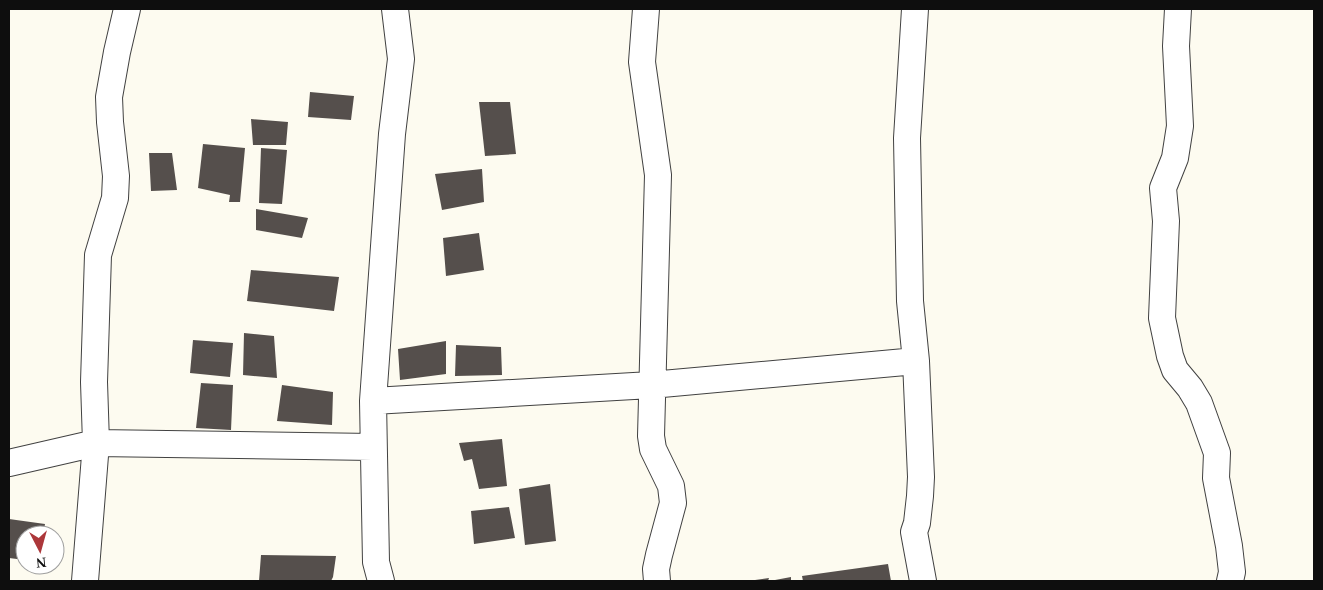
<svg xmlns="http://www.w3.org/2000/svg" width="1323" height="590" viewBox="0 0 1323 590" font-family="Georgia,serif">
	<style>
		.building { fill: #554f4c }
		.lines { fill: none; stroke-linecap: round; stroke-linejoin: round }
		.minor-casing { stroke: #414141; stroke-width: 28 }
		.minor { stroke: #fff; stroke-width: 26 }
	</style>
	<rect width="100%" height="100%" fill="#fdfbf0"/>
	<path class="building" d="M310 92 354 96 351 120 308 117Z
		M479 102H510L516 154 485 156Z
		M251 119 288 122 286 145H253Z
		M203 144 245 148 240 202H229L230 195 198 188Z
		M261 148 287 150 282 204 259 203Z
		M149 153H172L177 190 151 191Z
		M482 169 484 202 442 210 435 174Z
		M256 209 308 218 302 238 256 230Z
		M479 233 484 270 446 276 443 238Z
		M251 270 339 277 334 311 247 301Z
		M244 333 274 336 277 378 243 375Z
		M193 340 233 343 230 377 190 373Z
		M446 341V374L400 380 398 349Z
		M456 345 501 347 502 375 455 376Z
		M201 383 233 385 231 430 196 428Z
		M282 385 333 392 332 425 277 421Z
		M502 439 507 486 479 489 472 459 464 461 459 443Z
		M550 484 556 541 525 545 519 489Z
		M509 507 515 538 474 544 471 511Z
		M9 519 45 524 43 535H25V560L9 558Z
		M261 555 336 556 333 577 331 581H259Z
		M888 564 891 581H803L802 576Z
		M791 577V581H775V580Z
		M769 578 768 581H755V580Z"/>
	<g class="lines">
		<defs>
			<path id="minor" d="M646 9 642 62 658 175 651 436 653 449 671 486 673 503 659 555 656 569 657 581
				M915 9 907 138 910 301 916 361 921 477 920 496 917 523 914 532 923 581
				M1178 9 1176 46 1180 126 1175 158 1163 188 1166 221 1162 318 1170 356 1175 370 1190 388 1199 403 1217 453 1216 478 1229 546 1232 572 1230 581
				M373 401 651 385 916 361
				M9 463 96 443 373 447
				M85 581 96 443 94 382 98 255 115 198 116 176 110 122 109 97 117 52 127 9
				M381 581 376 562 373 401 392 134 401 59 395 9"/>
		</defs>
		<use href="#minor" class="minor-casing"/>
		<use href="#minor" class="minor"/>
	</g>
	<rect width="1323" height="590" fill="none" stroke="#0e0e0e" stroke-width="20"/>
	<g transform="translate(40 550) rotate(174)"><circle r="24" fill="#ffffff" stroke="#9f9f9f"/>
	<path d="M0-4L9 19L0 12L-9 19Z" fill="#ac373a"/>
	<text y="-8" font-size="14" font-weight="bold" text-anchor="middle" fill="#0e0e0e">N</text>
	</g>
</svg>
